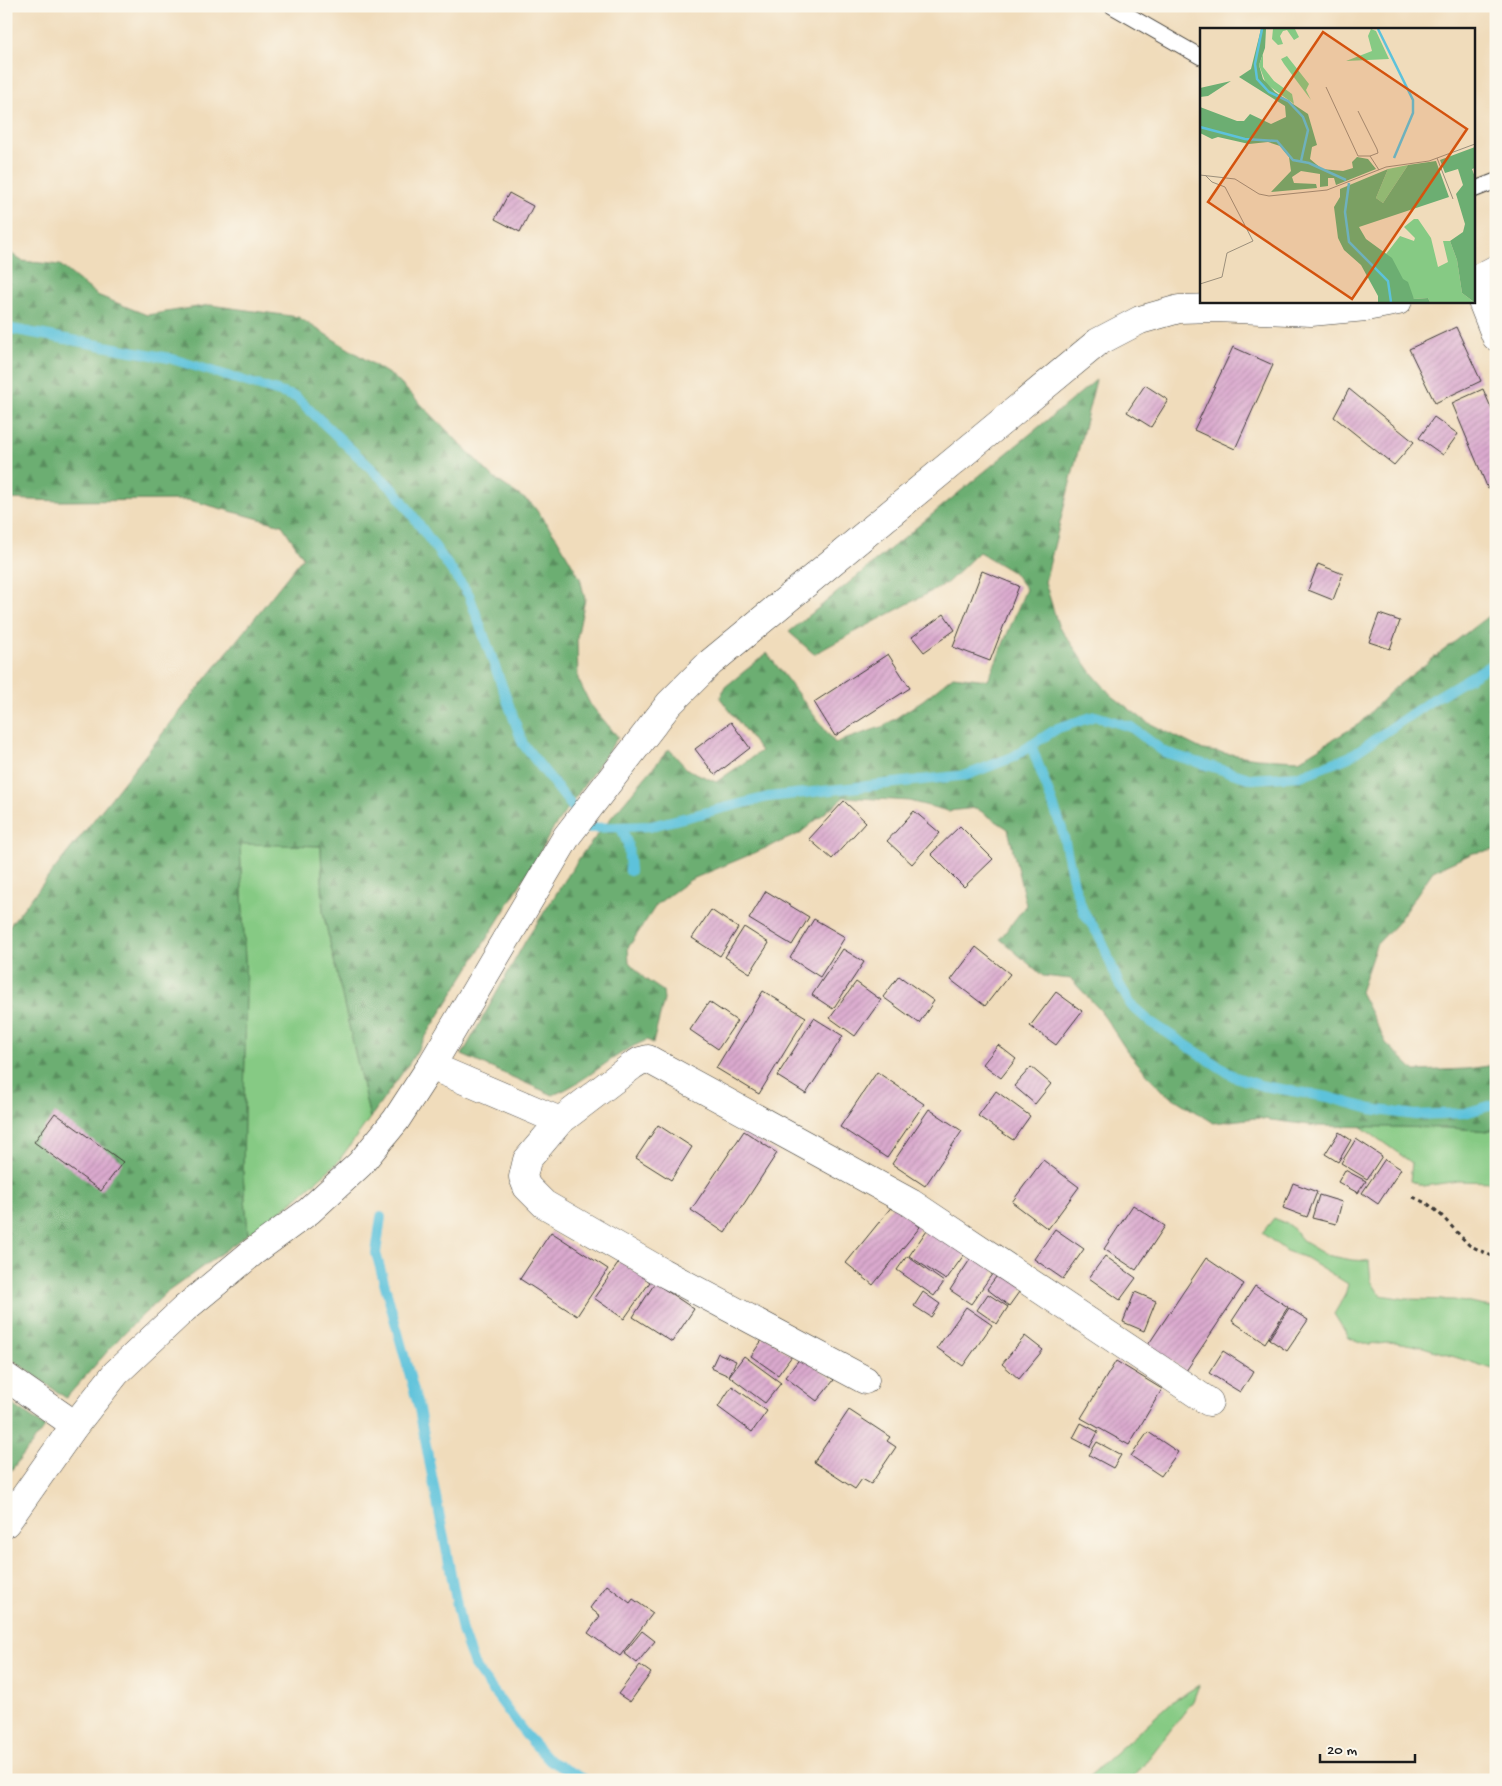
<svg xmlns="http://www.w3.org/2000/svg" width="1502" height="1786" viewBox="0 0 1502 1786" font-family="'Gochi Hand',sans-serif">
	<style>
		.green { fill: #86ca84; stroke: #517350 }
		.forest { fill: url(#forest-firs); stroke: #446547 }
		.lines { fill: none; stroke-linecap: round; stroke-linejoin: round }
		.stream { stroke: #5dc2db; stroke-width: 10 }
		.building { fill: url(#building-hatch) }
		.service-casing { stroke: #3c3934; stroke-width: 17 }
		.minor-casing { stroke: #3c3934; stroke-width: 29 }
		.tertiary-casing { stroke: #3c3934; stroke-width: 29 }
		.path { stroke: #3c3934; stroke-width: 3; stroke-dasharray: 4 4; stroke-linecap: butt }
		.service { stroke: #fff; stroke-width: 15 }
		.minor { stroke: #fff; stroke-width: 28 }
		.tertiary { stroke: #fff; stroke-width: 28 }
		.inset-river { fill: none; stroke: #5dc2db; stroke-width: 2.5 }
		.inset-road { fill: none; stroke: #9b8f7b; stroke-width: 1 }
		.view { fill: #d4530e; fill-opacity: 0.15; stroke: #d4530e; stroke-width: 2.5 }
		.inset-edge { fill: none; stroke: #1c1c1c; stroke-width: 2.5 }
	</style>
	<defs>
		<pattern id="forest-firs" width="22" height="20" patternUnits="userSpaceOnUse" patternTransform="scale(1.25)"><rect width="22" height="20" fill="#6cae72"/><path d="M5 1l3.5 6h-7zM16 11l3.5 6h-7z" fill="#588d5d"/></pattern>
		<pattern id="building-hatch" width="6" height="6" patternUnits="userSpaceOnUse" patternTransform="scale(1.25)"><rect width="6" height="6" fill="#daa9ce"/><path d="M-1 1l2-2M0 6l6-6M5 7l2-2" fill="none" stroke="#ba91b0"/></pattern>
	</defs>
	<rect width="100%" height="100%" fill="#fbf7ec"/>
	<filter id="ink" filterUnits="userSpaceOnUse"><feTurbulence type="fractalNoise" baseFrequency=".02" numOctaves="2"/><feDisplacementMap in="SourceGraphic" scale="10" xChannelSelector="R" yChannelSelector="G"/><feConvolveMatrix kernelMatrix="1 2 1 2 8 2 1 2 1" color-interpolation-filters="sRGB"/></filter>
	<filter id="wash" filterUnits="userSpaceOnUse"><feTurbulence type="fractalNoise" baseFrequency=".0096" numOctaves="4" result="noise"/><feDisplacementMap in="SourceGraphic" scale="20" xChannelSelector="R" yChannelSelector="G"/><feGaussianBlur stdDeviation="1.12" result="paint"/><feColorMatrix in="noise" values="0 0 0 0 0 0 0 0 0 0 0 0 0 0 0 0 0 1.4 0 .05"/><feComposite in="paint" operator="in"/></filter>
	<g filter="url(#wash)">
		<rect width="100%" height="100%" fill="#f0dcbb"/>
		<path class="green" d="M240 843 321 846 323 912 370 1118 337 1163 290 1204 248 1234 243 1175 246 985Z
			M1360 1126 1451 1128 1489 1131 1496 1130V1182L1458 1181 1424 1186 1410 1181 1412 1163Z
			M1274 1218 1291 1226 1304 1242 1326 1255 1352 1260 1369 1261 1371 1281 1380 1295 1406 1299 1454 1300 1496 1308V1370L1423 1347 1395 1342 1369 1345 1349 1338 1334 1314 1345 1295 1348 1284 1306 1258 1286 1251 1262 1233Z
			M1199 1685 1193 1701 1132 1780H1085L1173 1701Z"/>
		<path class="forest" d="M6 250 22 261 60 265 97 295 147 315 210 305 298 317 395 378 494 478 532 504 557 538 580 578 585 599 577 638 578 679 590 704 618 737 551 832 538 856 410 1062 370 1118 323 912 321 846 240 844 246 985 243 1175 248 1234 166 1293 123 1334 66 1398 6 1355V930L303 557 282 525 189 500 60 501 6 499Z
			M1096 380 1045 582 1058 625 1092 673 1111 695 1145 721 1203 750 1257 758 1299 760 1359 724 1392 690 1487 617 1496 613V850L1473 853 1433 871 1397 923 1376 945 1360 992 1386 1043 1415 1071 1466 1069 1496 1065V1130L1489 1131 1451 1128 1317 1126 1256 1118 1213 1123 1162 1091 1127 1051 1100 1010 1071 979 1043 976 1000 939 1026 905 1008 829 976 808 948 811 909 801 844 797 799 834 690 880 657 904 628 948 629 962 645 979 663 991 664 1000 653 1043 647 1040C613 1053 587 1082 553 1095L462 1055 526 940 582 854 615 813 669 749 687 769 716 782 761 751 720 698 725 687 767 653 835 743 884 726 923 700 953 676 988 680 1026 589 1014 573 979 552 947 583 814 654 789 632Z
			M6 1400 45 1427 6 1477Z"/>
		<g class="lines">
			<path class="stream" d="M6 328 169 358 296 397 396 492 469 595 523 744 589 828 651 826 768 797 967 775 1013 757 1058 728 1095 716 1131 727 1164 752 1252 779 1300 776 1349 757 1432 700 1496 662
				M1031 745 1062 829 1074 884 1083 911 1100 937 1118 982 1131 1005 1149 1021 1235 1077 1263 1086 1328 1097 1371 1109 1415 1115 1465 1113 1496 1104
				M621 827 628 845 630 871
				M381 1217 376 1253 419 1409 462 1631 474 1665 525 1734 550 1761 586 1780"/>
		</g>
		<g id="blocks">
			<path class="building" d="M509 193 533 206 520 232 495 219Z
				M1456 327 1481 381 1435 403 1409 349Z
				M1233 347 1273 365 1235 449 1194 430Z
				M1145 385 1168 400 1151 427 1127 412Z
				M1349 389 1414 442 1394 465 1334 417Z
				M1483 389 1496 419V486L1488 489 1452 403Z
				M1434 417 1458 434 1443 455 1419 438Z
				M1318 564 1343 574 1333 600 1308 590Z
				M982 571 1019 586 990 661 953 647Z
				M944 614 955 630 924 652 912 637Z
				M1379 614 1400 621 1390 649 1369 642Z
				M888 654 910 688 835 736 814 702Z
				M731 722 750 748 715 775 695 749Z
				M844 801 866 822 832 859 809 839Z
				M914 811 940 833 912 864 887 841Z
				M960 826 993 859 964 887 931 854Z
				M766 891 809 917 792 945 749 919Z
				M711 910 738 928 720 956 692 938Z
				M814 919 845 937 820 977 790 958Z
				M744 927 769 943 750 973 725 957Z
				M976 947 1010 974 985 1006 951 980Z
				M843 949 864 962 833 1009 812 995Z
				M899 976 934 1001 919 1023 883 997Z
				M856 982 881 1000 855 1036 830 1018Z
				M763 991 806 1017 759 1094 716 1068Z
				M1056 992 1082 1011 1056 1045 1030 1026Z
				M709 1002 737 1021 718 1049 690 1030Z
				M814 1018 843 1036 806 1094 777 1076Z
				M998 1045 1016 1059 1001 1078 983 1064Z
				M1031 1067 1051 1084 1035 1104 1014 1086Z
				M877 1072 924 1104 887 1158 840 1127Z
				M996 1091 1030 1116 1013 1140 978 1116Z
				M929 1109 962 1131 925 1186 892 1164Z
				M55 1113 123 1162 101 1191 34 1142Z
				M658 1125 692 1147 671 1180 636 1158Z
				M744 1131 777 1153 725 1233 691 1210Z
				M1339 1132 1351 1140 1338 1162 1325 1154Z
				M1356 1139 1382 1156 1367 1179 1341 1163Z
				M1385 1159 1401 1169 1378 1204 1362 1193Z
				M1043 1160 1079 1187 1048 1229 1012 1202Z
				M1345 1170 1366 1181 1358 1193 1338 1182Z
				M1293 1183 1317 1192 1307 1217 1283 1208Z
				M1319 1195 1342 1202 1336 1224 1312 1218Z
				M893 1205 920 1227 873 1285 846 1263Z
				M1133 1205 1165 1226 1136 1270 1104 1249Z
				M929 1227 966 1252 946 1280 909 1256Z
				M1055 1229 1084 1249 1063 1279 1034 1259Z
				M551 1232 608 1269 577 1316 520 1279Z
				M973 1255 995 1270 971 1304 950 1290Z
				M907 1256 944 1282 934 1296 897 1270Z
				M1105 1256 1136 1278 1120 1300 1089 1278Z
				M1206 1258 1244 1284 1186 1371 1148 1345Z
				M620 1261 650 1282 624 1319 594 1298Z
				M1002 1269 1024 1285 1009 1306 987 1289Z
				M655 1283 694 1309 672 1342 633 1317Z
				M1255 1286 1288 1307 1265 1343 1232 1321Z
				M923 1292 940 1304 931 1317 914 1306Z
				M1135 1292 1156 1301 1144 1331 1123 1322Z
				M988 1294 1008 1307 997 1324 977 1310Z
				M966 1307 992 1325 963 1366 937 1348Z
				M1289 1308 1308 1320 1287 1351 1269 1339Z
				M765 1336 792 1356 778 1375 751 1356Z
				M1025 1336 1043 1350 1019 1379 1002 1364Z
				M1223 1351 1254 1371 1240 1392 1209 1373Z
				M718 1353 736 1361 729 1376 711 1368Z
				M744 1356 781 1383 765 1403 729 1376Z
				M802 1356 834 1380 817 1401 785 1377Z
				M1116 1361 1162 1389 1129 1445 1081 1418Z
				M732 1386 767 1411 752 1432 718 1407Z
				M849 1410 890 1437 887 1441 896 1447 871 1484 862 1479 855 1489 814 1462Z
				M1081 1423 1098 1432 1090 1447 1073 1438Z
				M1148 1432 1178 1452 1161 1476 1131 1456Z
				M1097 1442 1121 1455 1113 1468 1089 1455Z
				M607 1585 630 1603 633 1599 653 1613 620 1656 588 1633 600 1616 590 1608Z
				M642 1631 655 1641 637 1663 624 1653Z
				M640 1665 651 1673 630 1702 618 1694Z"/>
		</g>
	</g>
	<g filter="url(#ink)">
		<use href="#blocks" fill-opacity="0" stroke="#3c3934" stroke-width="1"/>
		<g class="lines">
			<defs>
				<path id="service" d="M1112 6 1201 57
					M1473 190 1496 181"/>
				<path id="minor" d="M1474 281 1496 337
					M431 1066 560 1121 632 1066 640 1061 648 1059 911 1203 1209 1402
					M560 1121 527 1160 523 1177 527 1187 544 1204 662 1272 865 1380
					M6 1377 75 1425"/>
				<path id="tertiary" d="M1473 281 1496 269
					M6 1523 75 1425 116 1373 184 1309 253 1252 309 1211 360 1164 396 1120 431 1066 567 836 669 704 710 663 1098 342 1140 320 1179 309 1215 308 1311 312 1366 307 1398 301"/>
			</defs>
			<use href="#service" class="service-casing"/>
			<use href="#minor" class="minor-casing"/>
			<use href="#tertiary" class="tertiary-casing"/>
			<path class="path" d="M1413 1197 1428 1204 1439 1213 1469 1245 1496 1258"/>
			<use href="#service" class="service"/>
			<use href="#minor" class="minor"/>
			<use href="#tertiary" class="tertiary"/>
		</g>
	</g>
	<g transform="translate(1200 28)">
		<rect width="275" height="275" fill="#f0dcbb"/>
		<path d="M73 1H95L99 9 94 12 87 2 83 3 80 8 83 16 78 17 72 11ZM171 1 176 3 189 31 146 33 172 23 168 8ZM63 26V39L74 53 92 66 94 76 66 56 59 37ZM87 28 109 56 106 62 111 72 84 36 81 31ZM208 137 183 175 176 170 188 141ZM214 191H218L231 210 238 239 248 234 243 213H250L257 232 262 265 274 274H230L228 270 214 271 186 226 200 208 214 213 215 210 204 199Z" fill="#86ca84"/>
		<path d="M61 1H66L65 20 59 37 63 51 75 64 108 86 117 117 112 119 110 131 122 141 143 143 153 140 152 134 157 129 168 131 176 141 136 157 134 150H128V158L120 159V146L101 143 92 149 94 155 116 156 117 160 71 164 91 143 89 129 80 118 68 114 49 116 18 109 12 111 0 105V79L37 93H44L50 86 71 96 86 89 85 78 39 49 51 41ZM31 53 8 68 0 69V60ZM275 119V140L272 141 275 149 274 274 262 265 257 232 250 213 263 204 265 196 256 166 263 157 258 141 245 145 240 132ZM236 133 249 169 159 199 166 211 192 230 203 251 208 254 214 271 228 270 230 274H178V268L161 237 144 222 138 210 134 179 140 169V161L188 141 176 170 183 175 208 137Z" fill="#6cae72"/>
		<path class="inset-river" d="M62 1 55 36 57 51 69 64 88 73 103 89 108 102 101 133M178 1 213 72V85L194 130M0 99 45 111 77 113 93 132 109 135 146 152M149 155 145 184 149 214 188 253 191 274"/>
		<path class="inset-road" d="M126 59 158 128H170L179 142M158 83 177 121 178 125 170 128M237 130 253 171M0 147 35 151 59 166 69 168 127 162 186 139 229 133 275 116M0 256 22 249 27 225 53 213 25 159 12 154 5 147"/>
		<path class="view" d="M123 4 267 101 152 271 8 174Z"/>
		<rect width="275" height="275" class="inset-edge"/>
	</g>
	<rect width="1502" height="1786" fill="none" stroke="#fbf7ec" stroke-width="25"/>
	<path d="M1320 1754v8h95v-8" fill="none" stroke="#1c1c1c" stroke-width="2.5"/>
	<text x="1327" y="1754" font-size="15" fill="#1c1c1c" stroke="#fbf7ec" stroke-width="4" paint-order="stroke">20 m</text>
</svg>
